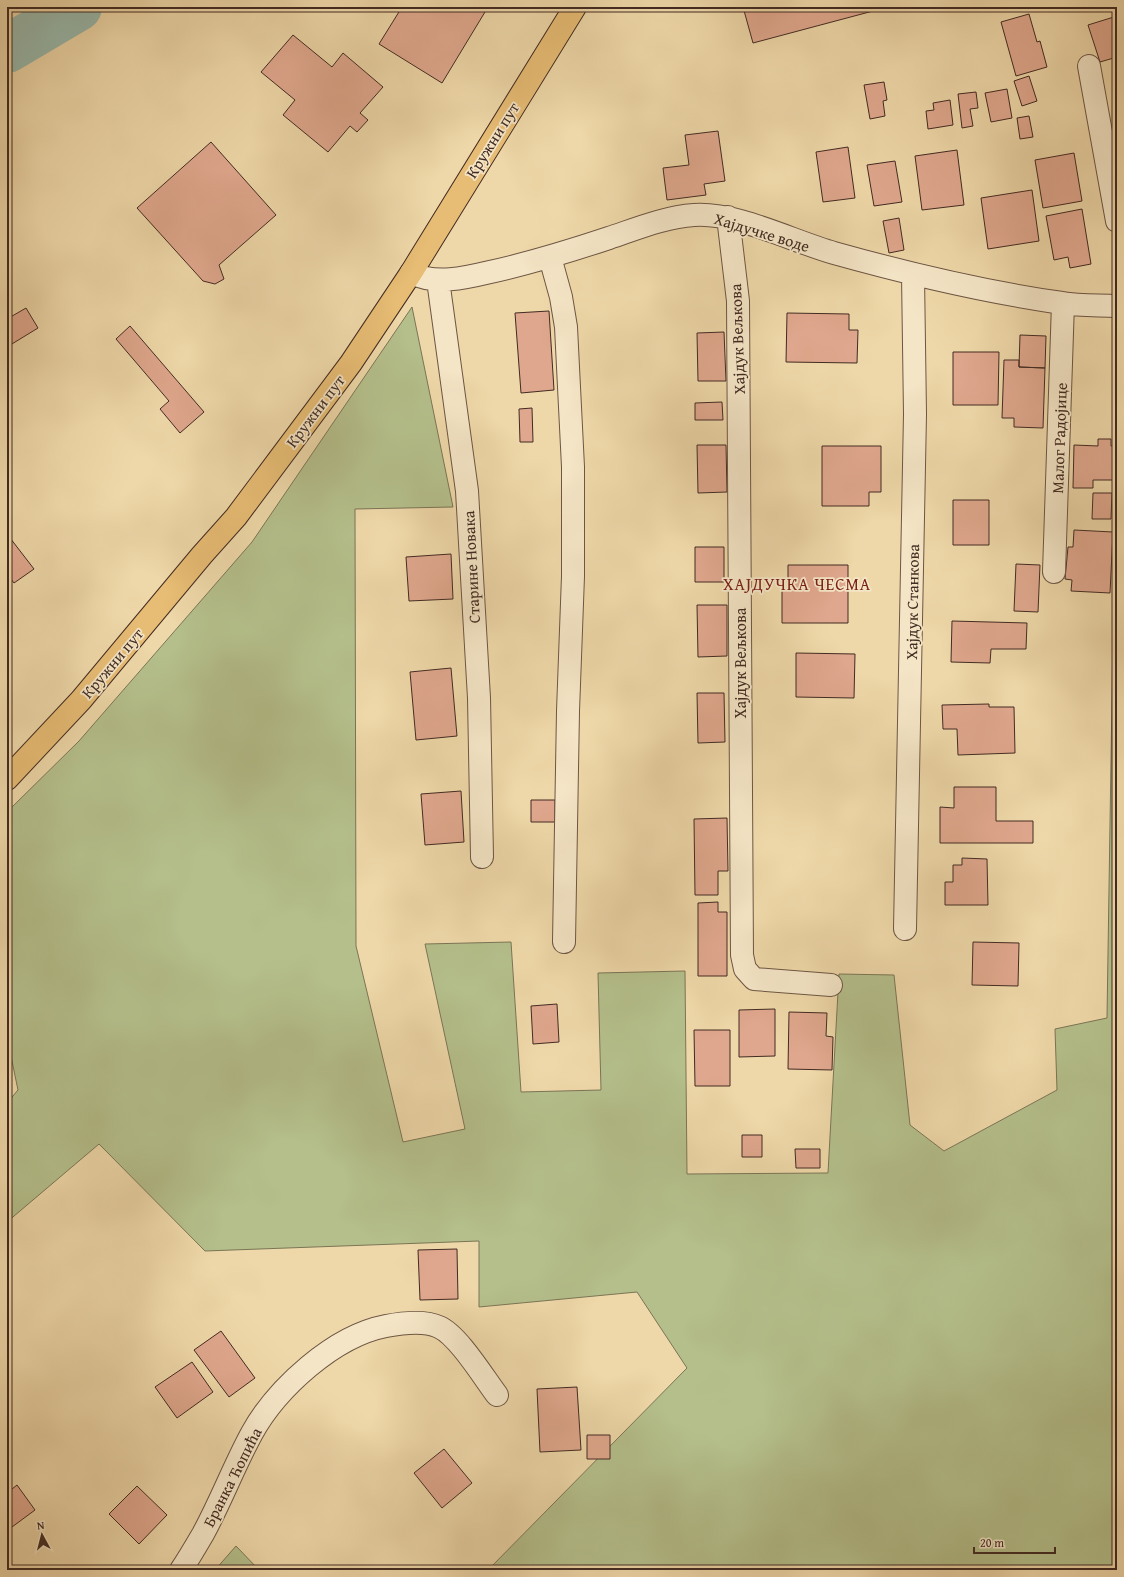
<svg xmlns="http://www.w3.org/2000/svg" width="1124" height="1577" viewBox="0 0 1124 1577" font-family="'Gentium Book Plus',serif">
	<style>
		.green { fill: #b4bf8b; stroke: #7b7556 }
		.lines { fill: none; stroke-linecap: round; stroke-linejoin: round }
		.river { stroke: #99b9ac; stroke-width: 48 }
		.building { fill: #dfa78d; stroke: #422b22 }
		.minor-casing { stroke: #6d5644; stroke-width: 24 }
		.major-casing { stroke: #422b22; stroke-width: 24 }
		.minor { stroke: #f4e5c6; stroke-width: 22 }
		.major { stroke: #e7bc74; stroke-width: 22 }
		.labels { text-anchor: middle; stroke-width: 3.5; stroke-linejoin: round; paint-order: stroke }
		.street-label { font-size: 16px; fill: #422b22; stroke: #f4e5c6 }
		.neighbourhood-label { font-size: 17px; letter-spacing: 1px; fill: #7a1f14; stroke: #f4e5c6 }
	</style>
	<rect width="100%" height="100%" fill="#eed7a8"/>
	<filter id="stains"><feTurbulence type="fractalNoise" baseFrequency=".005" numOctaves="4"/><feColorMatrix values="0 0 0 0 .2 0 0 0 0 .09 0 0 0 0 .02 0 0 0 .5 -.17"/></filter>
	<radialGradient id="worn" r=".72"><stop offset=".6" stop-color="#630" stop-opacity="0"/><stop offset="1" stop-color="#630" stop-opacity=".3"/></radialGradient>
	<path class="green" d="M412 307 453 507 355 509 356 946 403 1142 465 1129 425 944 511 942 521 1092 601 1090 598 973 685 971 687 1174 828 1173 839 974 894 975 910 1125 944 1151 1057 1090 1055 1029 1107 1018 1113 632H1117V1570H488L687 1368 637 1292 479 1307V1241L205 1251 99 1144 7 1222V1103L18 1090 7 1037V812L79 741 252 542Z
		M236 1546 259 1570H215Z"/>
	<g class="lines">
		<path class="river" d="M7 49 78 7"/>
	</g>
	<path class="building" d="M402 7H488L442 83 379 44Z
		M743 7H888L753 43Z
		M1029 14 1037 42 1040 41 1047 67 1016 76 1001 22Z
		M1117 16V57L1100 62 1088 25Z
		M293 35 332 67 343 53 383 87 360 113 368 120 357 132 350 126 328 152 283 115 295 100 261 72Z
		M1029 76 1037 101 1022 106 1014 81Z
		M884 82 887 100 883 101 885 116 870 119 864 85Z
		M1007 89 1012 118 991 122 985 93Z
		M976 92 978 108 970 109 973 126 962 128 958 94Z
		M950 100 953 125 928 129 926 111 934 110 933 103Z
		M1029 116 1033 137 1020 139 1017 118Z
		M718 131 725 181 704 184 706 195 667 200 663 168 689 165 685 135Z
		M211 142 276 215 219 265 224 279 215 284 203 281 137 208Z
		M848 147 855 198 823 202 816 152Z
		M957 150 964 205 922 210 915 156Z
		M1074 153 1082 201 1043 208 1035 160Z
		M895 161 902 202 874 206 867 165Z
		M1032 190 1039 241 988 249 981 198Z
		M1082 209 1091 264 1070 268 1068 257 1054 260 1046 216Z
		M899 218 904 250 889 253 883 221Z
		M26 308 38 328 7 347V319Z
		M549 311 554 390 521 393 515 313Z
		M787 313 849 314V330H858L857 363 786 362Z
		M130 326 204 412 180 433 160 409 169 401 116 339Z
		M724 332 726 381H698L697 333Z
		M1020 335 1046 336 1045 368 1019 367Z
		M953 352H999L998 405H953Z
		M1004 360H1019V367L1045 368 1043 428 1014 427V418H1002Z
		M722 402 723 420H695V403Z
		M532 408 533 442H520L519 409Z
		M1098 439H1111V446H1117L1116 480H1093V488H1073L1074 445 1098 446Z
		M697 445H726L727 492 698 493Z
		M822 446H881V492H869V506H822Z
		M1093 493H1112L1111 519H1092Z
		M953 500H989V545H953Z
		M1074 530 1113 532 1110 593 1071 591 1072 580 1065 579 1068 547H1073Z
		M7 534 34 569 14 583 7 574Z
		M695 547H724V582H695Z
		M451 554 453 599 409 601 406 557Z
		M1016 564 1040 565 1038 612 1014 611Z
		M788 565H848V623H782V589H788Z
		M697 605H727V656L698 657Z
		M952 621 1027 623 1026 649H991L990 663 951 662Z
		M796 653 855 654 854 698 796 697Z
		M451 668 457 736 416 740 410 672Z
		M697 693H724L725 742 698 743Z
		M989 704V707H1014L1015 753 958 755 957 729H943L942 705Z
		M954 787H996V821H1033V843H940V807L954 808Z
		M461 791 464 842 425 845 421 794Z
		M531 800H555V822H531Z
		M727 818 728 871H718V895H695L694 819Z
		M962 858 987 859 988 905H945V882H953V865H962Z
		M718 902V912H727V976H698V903Z
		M973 942 1019 943 1018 986 972 985Z
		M557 1004 559 1042 533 1044 531 1006Z
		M775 1009V1056L739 1057V1010Z
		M789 1012 827 1013 826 1036 833 1037 832 1070 788 1069Z
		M694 1030H730V1086H695Z
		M742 1135H762V1157H742Z
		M795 1149H820V1168H796Z
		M457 1249 458 1299 420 1300 418 1250Z
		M221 1331 255 1378 229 1397 194 1350Z
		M192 1362 213 1392 177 1418 155 1387Z
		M577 1387 581 1450 540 1452 537 1389Z
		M587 1435H610V1459H587Z
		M444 1449 472 1483 442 1508 414 1473Z
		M17 1485 35 1510 12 1527 7 1520V1493Z
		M137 1486 167 1515 139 1544 109 1514Z"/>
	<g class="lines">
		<defs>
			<path id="minor" d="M1089 66 1117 221
				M728 217 738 301 742 955 745 969 754 979 831 985
				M550 257 561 297 566 327 573 467V576L568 711 564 942
				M411 273C435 285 465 278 490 272 531 263 570 251 609 238 636 229 665 217 694 215 736 212 792 241 834 253 909 274 985 292 1062 303 1080 306 1099 305 1117 306
				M438 280 467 491 479 698 482 857
				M1054 572 1063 303
				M905 929 915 414 913 275
				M181 1570C189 1558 196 1546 203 1534 221 1501 234 1466 252 1433 277 1388 334 1336 386 1326 402 1323 424 1320 439 1327 458 1335 484 1378 497 1395"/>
			<path id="major" d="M7 779 81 700 202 555 236 517 351 363 411 273 575 7"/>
		</defs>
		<use href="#minor" class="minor-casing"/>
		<use href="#major" class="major-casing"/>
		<use href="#minor" class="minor"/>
		<use href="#major" class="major"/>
	</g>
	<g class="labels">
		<g class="street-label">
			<text transform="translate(492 140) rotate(-58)" y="6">Кружни пут</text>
			<text transform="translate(762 232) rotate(17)" y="6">Хајдучке воде</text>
			<text transform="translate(737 339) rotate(-92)" y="6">Хајдук Вељкова</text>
			<text transform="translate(315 411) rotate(-53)" y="6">Кружни пут</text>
			<text transform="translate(1059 438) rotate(-88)" y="6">Малог Радојице</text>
			<text transform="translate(471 567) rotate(-93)" y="6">Старине Новака</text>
			<text transform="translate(912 602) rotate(-89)" y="6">Хајдук Станкова</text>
			<text transform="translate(112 663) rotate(-50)" y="6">Кружни пут</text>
			<text transform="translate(740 663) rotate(-90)" y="6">Хајдук Вељкова</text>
			<text transform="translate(232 1477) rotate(-63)" y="6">Бранка Ћопића</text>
		</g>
		<g class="neighbourhood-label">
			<text x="797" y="590">ХАЈДУЧКА ЧЕСМА</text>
		</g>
	</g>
	<rect width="1124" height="1577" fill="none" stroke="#eed7a8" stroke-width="24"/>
	<rect x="8" y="8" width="1108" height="1561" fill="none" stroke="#422b22" stroke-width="2"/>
	<rect x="12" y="12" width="1100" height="1553" fill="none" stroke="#422b22"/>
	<g transform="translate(42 1535) rotate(353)" stroke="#f4e5c6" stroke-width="3" paint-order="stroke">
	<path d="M0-3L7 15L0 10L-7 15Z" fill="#422b22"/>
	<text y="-6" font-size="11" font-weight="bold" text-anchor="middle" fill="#422b22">N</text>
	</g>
	<path d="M974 1547v6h81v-6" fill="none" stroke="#422b22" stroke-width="2"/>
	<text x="980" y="1547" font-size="12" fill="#422b22" stroke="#f4e5c6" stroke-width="3" paint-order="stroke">20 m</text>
	<rect width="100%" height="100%" filter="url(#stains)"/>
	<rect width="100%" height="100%" fill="url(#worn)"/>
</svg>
